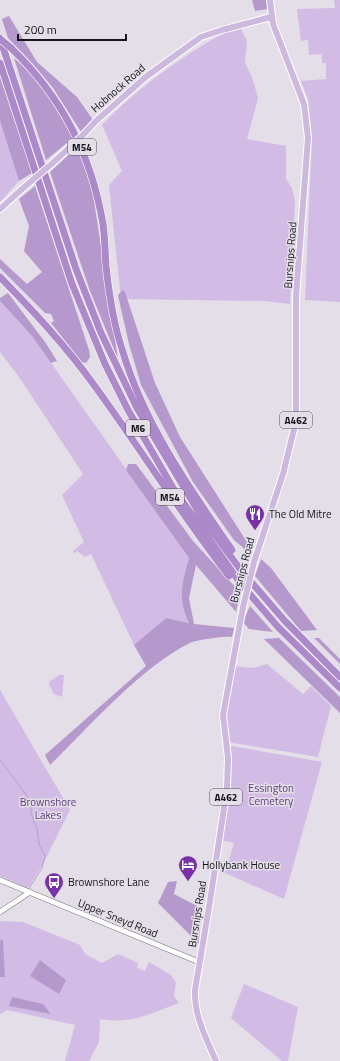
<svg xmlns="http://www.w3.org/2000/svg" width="340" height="1061" viewBox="0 0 340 1061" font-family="'Titillium Web',sans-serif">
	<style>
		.green { fill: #d2bce6 }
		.forest { fill: #b599cd }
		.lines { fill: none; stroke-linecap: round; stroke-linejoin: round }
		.stream { stroke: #ba9dd2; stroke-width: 1 }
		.minor-casing { stroke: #77727b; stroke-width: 6 }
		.major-casing { stroke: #fff; stroke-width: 8 }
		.highway-casing { stroke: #fff; stroke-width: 8 }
		.minor { stroke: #fff; stroke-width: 5 }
		.major { stroke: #cdb8de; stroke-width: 6 }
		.highway { stroke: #ac89c8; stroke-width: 7 }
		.major-bridge-casing { stroke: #fff; stroke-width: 8; stroke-linecap: butt }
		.highway-bridge-casing { stroke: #fff; stroke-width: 8; stroke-linecap: butt }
		.major-bridge { stroke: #cdb8de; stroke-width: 6 }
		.highway-bridge { stroke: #ac89c8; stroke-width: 7 }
		.labels { text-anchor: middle; stroke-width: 3; stroke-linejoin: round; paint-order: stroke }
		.shield { fill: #e3dee7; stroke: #545157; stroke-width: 1 }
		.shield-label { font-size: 10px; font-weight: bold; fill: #171519 }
		.street-label { font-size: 11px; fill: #171519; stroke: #e3dee7 }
		.poi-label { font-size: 11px; fill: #171519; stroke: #e3dee7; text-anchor: start }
		.park-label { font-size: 11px; fill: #603b7c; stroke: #e3dee7 }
	</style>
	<rect width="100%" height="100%" fill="#e3dee7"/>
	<path class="green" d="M334 0H340V302L305 300 312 137 308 99 301 81 326 79V63H322V54L309 55 308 40 301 41 297 9 335 8Z
		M240 27 247 41 245 63 252 77 258 98 247 139 286 146V179L292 188 295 202 290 304 264 301 121 299 109 185 122 171 102 125C129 97 157 75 189 54 206 43 221 33 240 27Z
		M0 121 19 181 0 202Z
		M0 301 32 336 189 558C182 583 177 598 189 623L166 618 134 645 91 554 85 557 77 551 74 553 73 551 84 542 62 495 83 474 19 377 0 352Z
		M267 664 303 694 311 686 331 706 318 757 228 742 226 714 234 666 253 668Z
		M59 675H64L62 697 54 694 49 685V682Z
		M0 690 70 810 43 864 28 888 0 876Z
		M232 746 322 762 284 899 225 873 234 843 221 840 231 795 229 748Z
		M0 921 23 922 80 945 85 954 102 963 118 954 138 963 137 968 145 971 149 962 171 975 176 982 174 996 179 1003C151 1013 131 1025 100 1019L99 1042 89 1061H65L75 1025 7 1010 0 1014Z
		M244 984 298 1007 288 1061H282L231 1018Z"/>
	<path class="forest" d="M252 0H268V9L255 11Z
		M9 16 37 62 77 97 93 120 83 135 53 88 33 64 8 38 2 19Z
		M14 58C42 82 55 106 73 138L46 160Z
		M0 77 32 173 19 181 0 121Z
		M78 146 93 194 118 359 90 291 50 172Z
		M35 186 89 350 90 357 86 363 82 362 51 323 54 321 51 314 45 313 0 268V259L27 284 42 272 24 251 29 226 19 199Z
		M123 290 125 292 155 383 180 437 252 550 247 551 234 540 193 482 141 385 129 344 119 300 118 295Z
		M8 293 45 342 57 361 51 363 32 336 0 301V298Z
		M128 464H136L193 541 240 592 236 612 196 565 189 598 194 624 234 628 232 637C224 636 197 640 190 643 141 667 89 727 50 765L45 755 146 666 134 645 166 618 189 623C177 598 182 583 189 558L126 470Z
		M261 559 271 568 317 630 301 631 255 576Z
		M250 606 273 632 249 629 243 622Z
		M279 638 340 697V713L264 639Z
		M314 638H319L340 659V664Z
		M177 881 174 894 201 908 199 944 158 903 168 882Z
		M0 940H3L5 977H0Z
		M40 960 66 980 59 994 30 976Z
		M12 997 43 1004 51 1014 9 1006Z"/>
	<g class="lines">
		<path class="stream" d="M0 760 25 793 31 805V813L37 829 39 844 45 856 42 868 28 890"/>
		<defs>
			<path id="minor" d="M0 880 199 962
				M0 912 30 892"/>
			<path id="major" d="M83 135 96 121 147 76 201 37 222 30 271 17
				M55 161 69 148
				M0 209 22 189
				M254 562 283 474 296 421V296L308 138 304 104 273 24 270 0
				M216 1061C206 1038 194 1016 195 990L210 901 227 788 228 758 223 715 243 607"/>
			<path id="highway" d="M0 38 76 269 101 333 137 408 201 516 240 569 284 620 340 677
				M11 48C62 97 91 154 103 224 105 238 105 252 106 266 109 294 113 322 122 349 143 422 189 488 232 550
				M0 63 72 284 105 364 128 410 173 488 241 584 278 627 340 688
				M0 277C33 311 66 346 94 385 140 448 181 514 229 576"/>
		</defs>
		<use href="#minor" class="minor-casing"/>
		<use href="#major" class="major-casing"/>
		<use href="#highway" class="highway-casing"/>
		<use href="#minor" class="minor"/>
		<use href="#major" class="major"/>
		<use href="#highway" class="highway"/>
		<defs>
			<path id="major-bridge" d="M69 148 83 135
				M22 189 55 161
				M243 607 254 562"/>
			<path id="highway-bridge" d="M0 39 11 48"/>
		</defs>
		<use href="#major-bridge" class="major-bridge-casing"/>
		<use href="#highway-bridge" class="highway-bridge-casing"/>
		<use href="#major-bridge" class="major-bridge"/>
		<use href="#highway-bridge" class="highway-bridge"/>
	</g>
	<defs>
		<symbol id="restaurant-pin" viewBox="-11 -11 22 30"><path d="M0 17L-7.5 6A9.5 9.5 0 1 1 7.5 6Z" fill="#7832a6" stroke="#e3dee7"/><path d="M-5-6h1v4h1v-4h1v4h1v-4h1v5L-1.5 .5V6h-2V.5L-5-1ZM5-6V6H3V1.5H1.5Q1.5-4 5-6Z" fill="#fff"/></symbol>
		<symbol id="hotel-pin" viewBox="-11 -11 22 30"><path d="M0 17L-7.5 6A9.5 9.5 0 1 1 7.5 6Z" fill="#7832a6" stroke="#e3dee7"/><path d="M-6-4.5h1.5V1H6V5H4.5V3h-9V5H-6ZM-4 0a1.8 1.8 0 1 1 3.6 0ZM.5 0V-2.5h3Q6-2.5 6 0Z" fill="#fff"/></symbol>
		<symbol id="bus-pin" viewBox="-11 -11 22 30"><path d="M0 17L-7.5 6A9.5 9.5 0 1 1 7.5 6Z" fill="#7832a6" stroke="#e3dee7"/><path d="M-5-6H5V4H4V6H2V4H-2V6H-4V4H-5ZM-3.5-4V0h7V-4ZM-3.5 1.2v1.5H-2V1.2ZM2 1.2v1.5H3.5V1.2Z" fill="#fff"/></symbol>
	</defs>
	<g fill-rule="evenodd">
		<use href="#restaurant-pin" x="244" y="503" width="22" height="30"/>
		<use href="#hotel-pin" x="177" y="854" width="22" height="30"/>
		<use href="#bus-pin" x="43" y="871" width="22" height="30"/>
	</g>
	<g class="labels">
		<g class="shield">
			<rect x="68" y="139" width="28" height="16" rx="3"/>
			<rect x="280" y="412" width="32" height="16" rx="3"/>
			<rect x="126" y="420" width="24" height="16" rx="3"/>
			<rect x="156" y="489" width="28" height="16" rx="3"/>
			<rect x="210" y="789" width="32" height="16" rx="3"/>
		</g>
		<g class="shield-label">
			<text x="82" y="151">M54</text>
			<text x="296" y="424">A462</text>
			<text x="138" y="432">M6</text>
			<text x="170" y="501">M54</text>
			<text x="226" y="801">A462</text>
		</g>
		<g class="street-label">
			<text transform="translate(118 88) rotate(-41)" y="4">Hobnock Road</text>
			<text transform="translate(290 255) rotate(-86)" y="4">Bursnips Road</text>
			<text transform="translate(242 570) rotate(-75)" y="4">Bursnips Road</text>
			<text transform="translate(197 914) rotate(-81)" y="4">Bursnips Road</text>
			<text transform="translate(118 918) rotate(22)" y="4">Upper Sneyd Road</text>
		</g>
		<g class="poi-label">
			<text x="269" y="518">The Old Mitre</text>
			<text x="202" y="869">Hollybank House</text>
			<text x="68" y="886">Brownshore Lane</text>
		</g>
		<g class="park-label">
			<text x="271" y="792">Essington<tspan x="271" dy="13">Cemetery</tspan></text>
			<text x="48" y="806">Brownshore<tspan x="48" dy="13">Lakes</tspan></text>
		</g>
	</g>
	<path d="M18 34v6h108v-6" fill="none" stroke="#171519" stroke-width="2"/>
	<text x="24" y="34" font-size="12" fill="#171519" stroke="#e3dee7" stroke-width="3" paint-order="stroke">200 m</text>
</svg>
